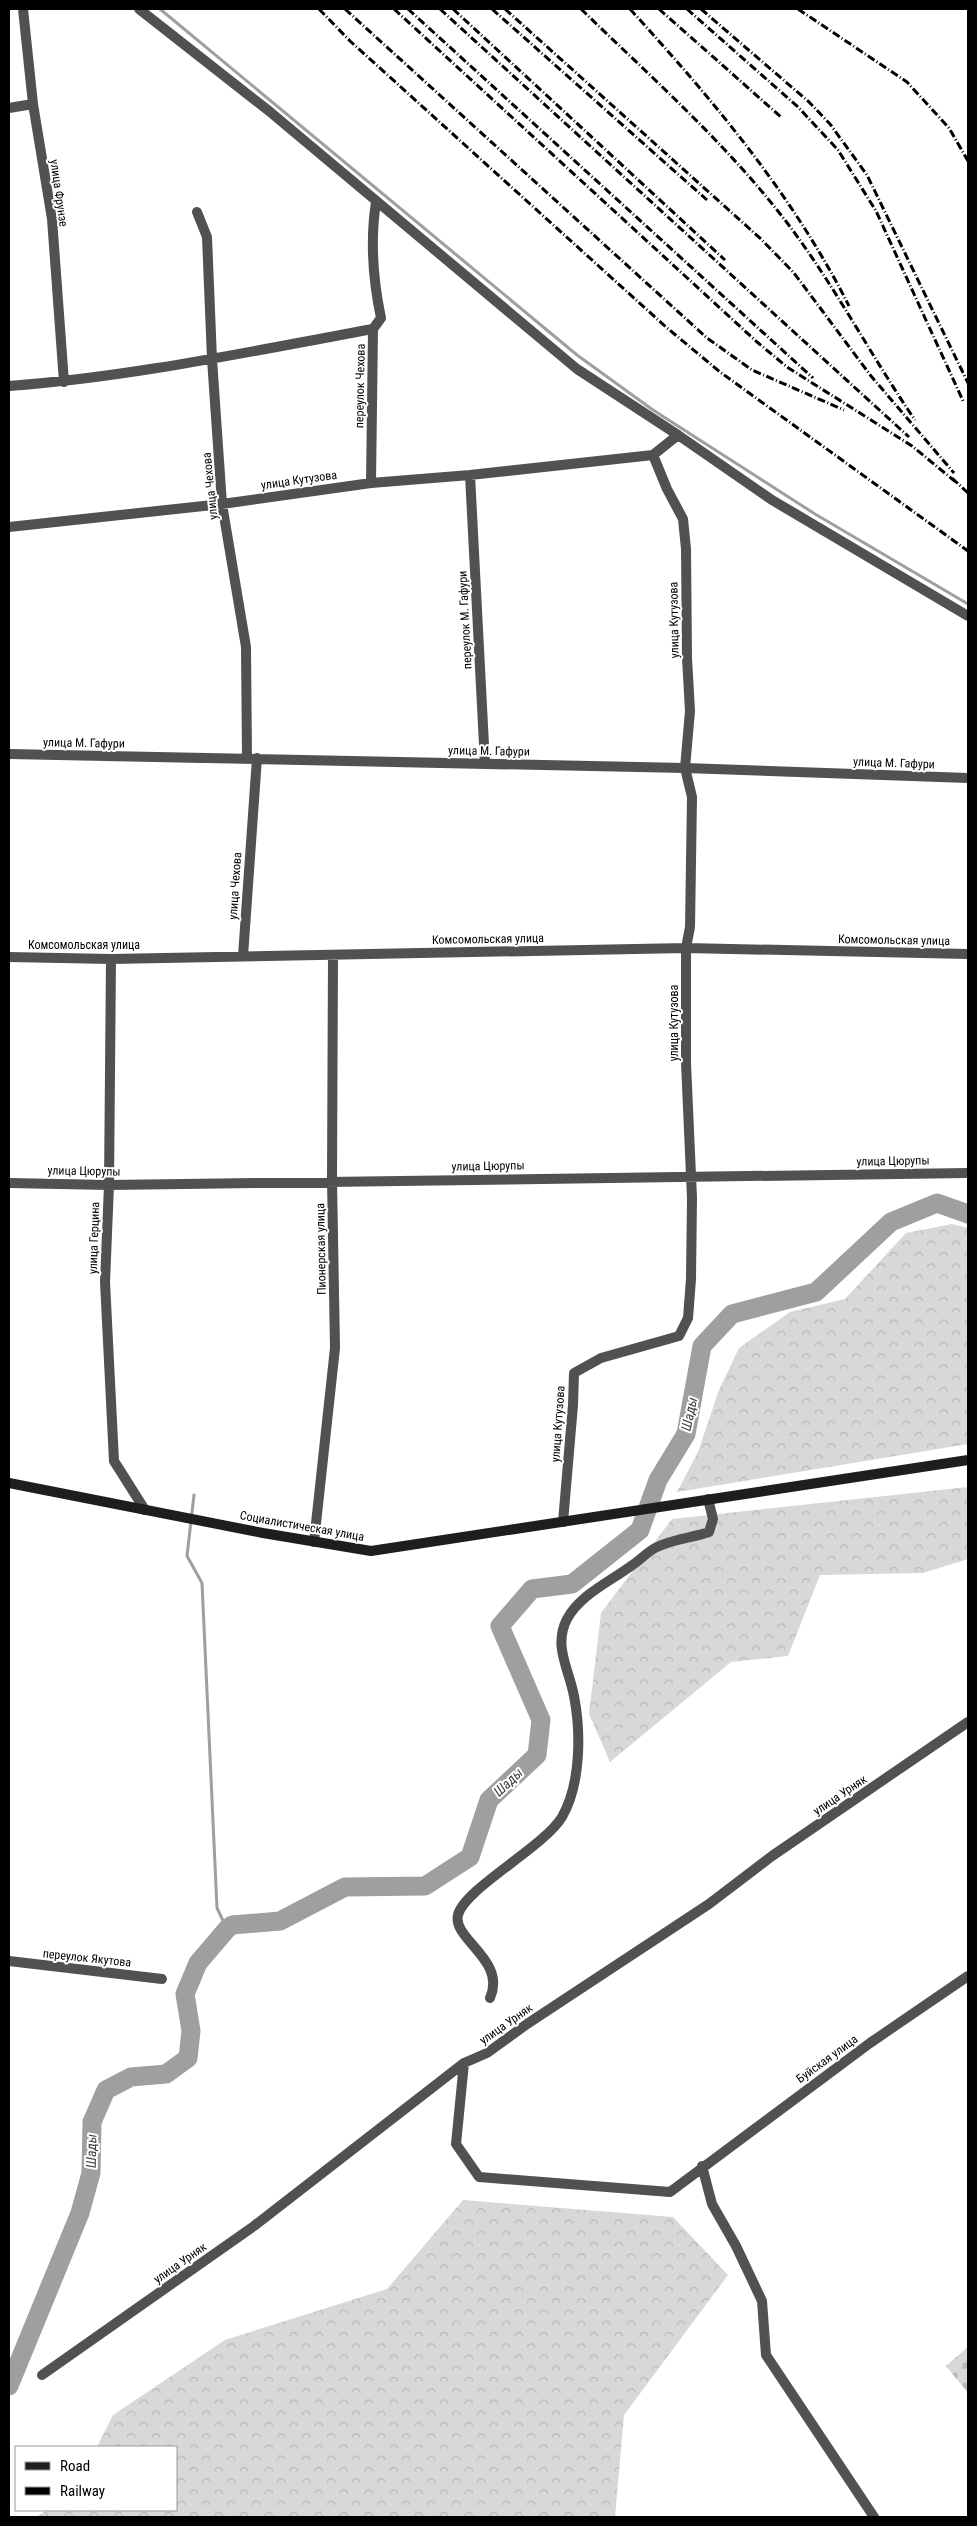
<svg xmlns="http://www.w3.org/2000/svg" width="977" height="2526" viewBox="0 0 977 2526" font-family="'Roboto Condensed',sans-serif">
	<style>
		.forest { fill: url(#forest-crowns) }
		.cemetery { fill: url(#cemetery-stones) }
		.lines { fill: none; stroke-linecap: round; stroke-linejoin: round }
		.stream { stroke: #9f9f9f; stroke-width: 3 }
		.river { stroke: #9f9f9f; stroke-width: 19 }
		.street { stroke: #515151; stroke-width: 10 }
		.secondary { stroke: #1e1e1e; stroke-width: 10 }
		.rail { stroke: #000; stroke-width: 3; stroke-dasharray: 8 2.5 1 2.5; stroke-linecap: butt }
		.labels { text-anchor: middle; stroke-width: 4; stroke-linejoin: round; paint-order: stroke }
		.street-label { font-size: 12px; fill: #000; stroke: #fff }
		.water-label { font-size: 14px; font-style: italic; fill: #404040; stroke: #fff }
	</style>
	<defs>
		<pattern id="forest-crowns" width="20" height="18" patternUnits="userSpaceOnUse" patternTransform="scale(1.25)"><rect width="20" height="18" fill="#d8d8d8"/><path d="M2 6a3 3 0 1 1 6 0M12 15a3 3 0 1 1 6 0" fill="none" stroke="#b8b8b8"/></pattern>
		<pattern id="cemetery-stones" width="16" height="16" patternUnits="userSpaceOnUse" patternTransform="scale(1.25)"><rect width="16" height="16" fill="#d8d8d8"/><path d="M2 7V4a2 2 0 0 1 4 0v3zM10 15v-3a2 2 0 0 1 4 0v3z" fill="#b8b8b8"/></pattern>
	</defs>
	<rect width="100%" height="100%" fill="#fff"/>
	<path class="forest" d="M952 1224 968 1228V1444L677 1492 698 1452 719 1390 739 1348 790 1312 845 1299 906 1233Z
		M968 1487V1559L923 1573 820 1575 788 1656 731 1662 610 1762 589 1714 601 1613 672 1519Z
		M463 2200 673 2217 728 2275 624 2415 615 2517H36L48 2510H176V2447H97L113 2415 225 2340 387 2289Z"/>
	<path class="cemetery" d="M968 2347V2393L946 2366Z"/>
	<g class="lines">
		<path class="stream" d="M160 9 577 355 653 410 815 514 968 604
			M194 1495 187 1556 202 1583 217 1908 227 1929"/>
		<path class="river" d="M9 2386 80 2213 91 2173 92 2122 106 2090 131 2077 166 2074 188 2058 191 2031 185 1994 198 1963 227 1929 232 1925 280 1921 345 1887 425 1886 470 1857 489 1800 537 1755 541 1720 500 1626 532 1589 572 1584 640 1530 658 1480 686 1434 702 1346 732 1314 816 1292 891 1222 937 1203 968 1214"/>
		<path class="street" d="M23 9 33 104 52 219 64 382
			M139 9 269 111 577 369 678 435 772 500 968 616
			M9 108 33 104
			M197 212 207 237 212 359 222 504 246 647 247 758
			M9 386C131 377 252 351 373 329
			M470 475 485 764
			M371 483 373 329 381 318C373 280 370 241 376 202
			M9 527 222 504 371 483 470 475 653 455 678 435
			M9 754 685 768 968 778
			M243 956 257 758
			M9 957 111 959 686 948 968 954
			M111 959 109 1185 105 1282 114 1461 145 1510
			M9 1183 109 1185 968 1173
			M563 1522 573 1405 574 1373 601 1358 679 1336 688 1318 691 1279 692 1198 686 1063V948L690 927 692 797 685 768 690 711 687 658 686 549 683 519 667 489 653 455
			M314 1542 335 1348 332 1180 333 955
			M9 1961 162 1979
			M490 1998C507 1960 452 1939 458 1915 464 1889 544 1847 562 1817 581 1784 581 1732 574 1696 569 1669 553 1646 567 1619 580 1595 609 1582 631 1566 639 1561 646 1553 655 1548 671 1539 692 1538 709 1532L713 1519 708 1499
			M464 2063 456 2144 479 2177 670 2192 870 2043 968 1976
			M702 2166 712 2204 736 2246 762 2301 766 2355 874 2517
			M42 2375 254 2226 464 2063 487 2053 527 2024 709 1904 772 1856 968 1722"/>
		<path class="secondary" d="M9 1483 263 1533 371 1551 968 1460"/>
		<path class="rail" d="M319 9 350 41 666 327 720 372 968 551
			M345 9 707 338 752 370 844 410
			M394 9 757 342 787 367 912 446 957 483
			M408 9 813 378
			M440 9 909 437
			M453 9 725 260
			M492 9 707 200
			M505 9 761 239 794 273 871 376 954 473
			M581 9C652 78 728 145 788 224 835 286 871 356 915 420
			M630 9C713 100 793 195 849 306
			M659 9 781 117
			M687 9 798 107 838 150 876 211 964 403
			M701 9 809 102 830 124 867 175 968 383
			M798 9 907 82 949 128 968 161
			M952 478 968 493"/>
	</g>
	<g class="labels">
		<g class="street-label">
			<text transform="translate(59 193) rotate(82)" y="4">улица Фрунзе</text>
			<text transform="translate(360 386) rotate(-89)" y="4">переулок Чехова</text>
			<text transform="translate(299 480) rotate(-8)" y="4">улица Кутузова</text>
			<text transform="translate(210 486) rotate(-96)" y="4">улица Чехова</text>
			<text transform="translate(465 620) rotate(-93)" y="4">переулок М. Гафури</text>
			<text transform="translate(674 620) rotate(-91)" y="4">улица Кутузова</text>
			<text transform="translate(84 743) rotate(1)" y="4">улица М. Гафури</text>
			<text transform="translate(489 751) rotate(1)" y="4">улица М. Гафури</text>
			<text transform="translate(894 763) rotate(2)" y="4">улица М. Гафури</text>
			<text transform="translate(235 886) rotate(-86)" y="4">улица Чехова</text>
			<text transform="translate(488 939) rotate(-1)" y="4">Комсомольская улица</text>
			<text transform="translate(894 940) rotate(1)" y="4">Комсомольская улица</text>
			<text x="84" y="949">Комсомольская улица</text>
			<text transform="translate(674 1023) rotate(-90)" y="4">улица Кутузова</text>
			<text transform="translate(893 1161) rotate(-1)" y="4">улица Цюрупы</text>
			<text transform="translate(488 1166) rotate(-1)" y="4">улица Цюрупы</text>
			<text transform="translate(84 1171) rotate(1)" y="4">улица Цюрупы</text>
			<text transform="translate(94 1238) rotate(-88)" y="4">улица Герцина</text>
			<text transform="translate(321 1249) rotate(-91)" y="4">Пионерская улица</text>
			<text transform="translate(558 1424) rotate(-86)" y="4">улица Кутузова</text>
			<text transform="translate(302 1526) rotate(10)" y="4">Социалистическая улица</text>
			<text transform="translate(840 1795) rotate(-34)" y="4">улица Урняк</text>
			<text transform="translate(87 1958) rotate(6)" y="4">переулок Якутова</text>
			<text transform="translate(506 2024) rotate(-35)" y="4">улица Урняк</text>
			<text transform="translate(827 2059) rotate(-36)" y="4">Буйская улица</text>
			<text transform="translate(180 2263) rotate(-35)" y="4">улица Урняк</text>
		</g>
		<g class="water-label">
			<text transform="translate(689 1414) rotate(-78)" y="5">Шады</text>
			<text transform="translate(508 1782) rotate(-43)" y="5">Шады</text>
			<text transform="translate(91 2151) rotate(-89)" y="5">Шады</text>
		</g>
	</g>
	<rect width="977" height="2526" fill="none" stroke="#000000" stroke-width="20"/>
	<rect x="15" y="2446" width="162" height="65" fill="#ffffff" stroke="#999999"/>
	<rect x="25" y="2462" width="25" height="8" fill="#1e1e1e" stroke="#999999"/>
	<text x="60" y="2471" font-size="15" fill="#000000">Road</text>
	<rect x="25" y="2487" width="25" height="8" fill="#000000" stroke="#999999"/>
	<text x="60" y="2496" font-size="15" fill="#000000">Railway</text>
</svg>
